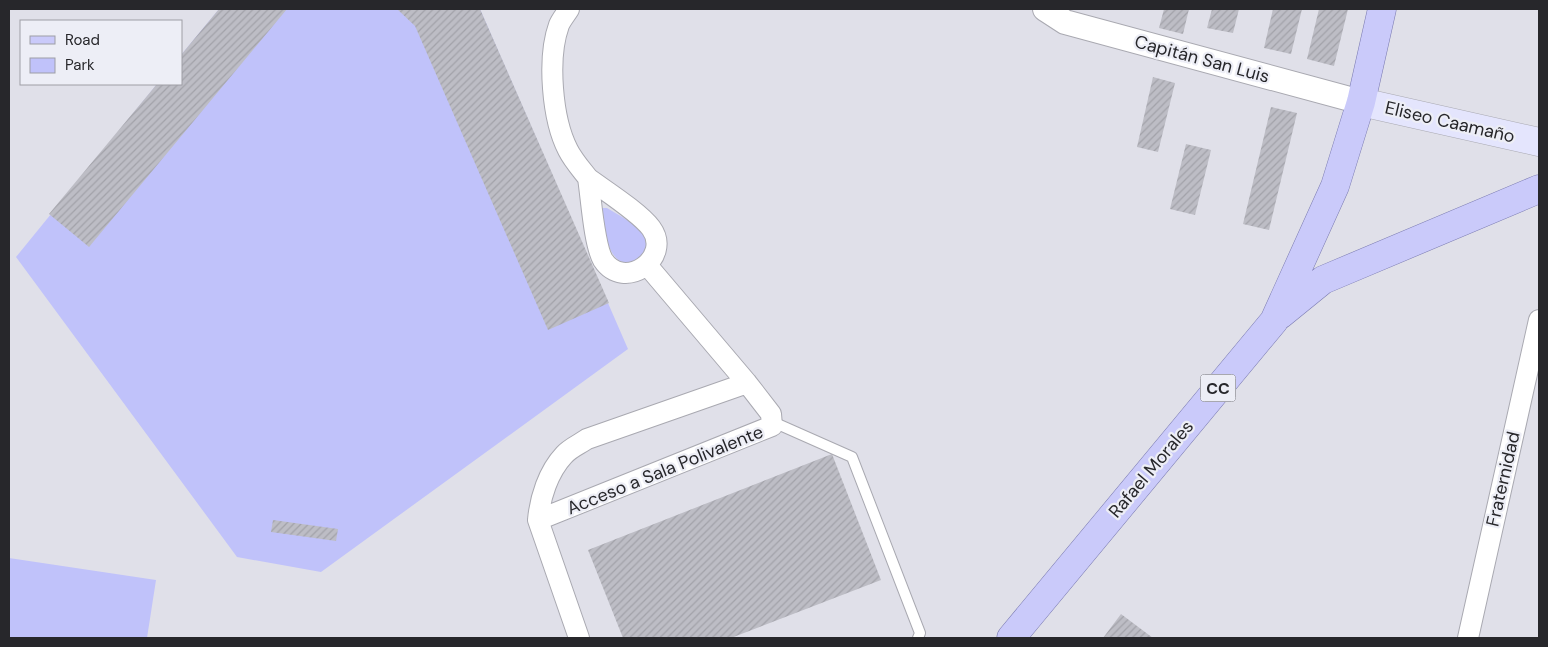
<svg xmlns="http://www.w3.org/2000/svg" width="1548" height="647" viewBox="0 0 1548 647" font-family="'DM Sans',sans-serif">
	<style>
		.green { fill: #c0c2fa }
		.building { fill: url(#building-hatch) }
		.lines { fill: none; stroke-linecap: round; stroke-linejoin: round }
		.service-casing { stroke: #a9a9b1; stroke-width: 12 }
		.minor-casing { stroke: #a9a9b1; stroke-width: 22 }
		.tertiary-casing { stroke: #a9a9b1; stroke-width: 26 }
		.secondary-casing { stroke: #a9a9b1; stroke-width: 29 }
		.primary-casing { stroke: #7a7ab0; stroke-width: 29 }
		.service { stroke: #fff; stroke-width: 10 }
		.minor { stroke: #fff; stroke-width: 20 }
		.tertiary { stroke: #fff; stroke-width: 24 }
		.secondary { stroke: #e4e5fd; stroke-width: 28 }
		.primary { stroke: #cacafa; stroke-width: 28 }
		.labels { text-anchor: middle; stroke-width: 4.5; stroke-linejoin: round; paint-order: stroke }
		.shield { fill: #edeef6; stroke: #626368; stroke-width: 1 }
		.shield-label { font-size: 16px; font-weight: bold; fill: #27272b }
		.street-label { font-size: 18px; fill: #27272b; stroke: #edeef6 }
	</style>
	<defs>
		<pattern id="building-hatch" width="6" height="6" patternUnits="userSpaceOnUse" patternTransform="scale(1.25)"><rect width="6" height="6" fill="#bdbdc5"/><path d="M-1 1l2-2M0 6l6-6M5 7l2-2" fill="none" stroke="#a2a2a9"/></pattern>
	</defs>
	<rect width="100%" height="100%" fill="#e0e0e9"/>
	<path class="green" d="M219 9H480L628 349 321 572 237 557 16 257 157 84H181V55Z
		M602 208H607C627 221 652 228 645 255 640 258 632 263 627 263 607 262 604 226 600 212Z
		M9 558 156 580 147 638H9Z"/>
	<path class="building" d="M219 9H287L89 247 49 214 157 84H181V55Z
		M397 9H480L609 303 548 330 415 26Z
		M1164 9H1189L1183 34 1159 28Z
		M1212 9H1239L1233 33 1207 28Z
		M1273 9H1302L1291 54 1264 48Z
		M1319 9H1348L1334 66 1307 59Z
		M1153 77 1175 83 1158 152 1137 147Z
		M1271 107 1297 113 1269 230 1243 224Z
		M1186 144 1211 150 1195 215 1170 209Z
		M832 454 881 580 731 638H623L588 550Z
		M273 520 338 529 336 541 271 532Z
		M1121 614 1153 638H1103Z"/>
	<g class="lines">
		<defs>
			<path id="service" d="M773 422 852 457 920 633 918 638"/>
			<path id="minor" d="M569 9C566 14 561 20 559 25 547 58 552 119 568 150 573 160 581 169 588 178
				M588 178C604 190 639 212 651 228 673 258 624 292 603 260 594 245 591 197 588 178Z
				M647 265 747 383 771 414 772 426 538 520C540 498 548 472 564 455 570 448 580 444 587 439L747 383
				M538 520 579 638
				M1468 638 1539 320"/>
			<path id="tertiary" d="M1045 9 1065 22 1361 102"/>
			<path id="secondary" d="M1361 102 1539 142"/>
			<path id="primary" d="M1280 315 1323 280 1539 189
				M1011 638 1274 321 1335 186 1361 102 1382 9"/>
		</defs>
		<use href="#service" class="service-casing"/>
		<use href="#minor" class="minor-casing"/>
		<use href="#tertiary" class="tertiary-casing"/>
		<use href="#secondary" class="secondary-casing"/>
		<use href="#primary" class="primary-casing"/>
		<use href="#service" class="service"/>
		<use href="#minor" class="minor"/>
		<use href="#tertiary" class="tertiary"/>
		<use href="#secondary" class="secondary"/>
		<use href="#primary" class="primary"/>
	</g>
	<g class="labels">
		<rect class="shield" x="1200.5" y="374.5" width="35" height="27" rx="4"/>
		<g class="shield-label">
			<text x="1218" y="394">CC</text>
		</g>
		<g class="street-label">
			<text transform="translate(1202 59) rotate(15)" y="6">Capitán San Luis</text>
			<text transform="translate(1450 122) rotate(13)" y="6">Eliseo Caamaño</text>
			<text transform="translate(1151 469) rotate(-50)" y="6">Rafael Morales</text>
			<text transform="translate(665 470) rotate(-22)" y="6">Acceso a Sala Polivalente</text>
			<text transform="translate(1503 479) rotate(-77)" y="6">Fraternidad</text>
		</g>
	</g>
	<rect width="1548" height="647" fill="none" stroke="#27272b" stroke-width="20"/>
	<rect x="20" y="20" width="162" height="65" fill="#edeef6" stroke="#9e9ea5"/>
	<rect x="30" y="36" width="25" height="8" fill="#cacafa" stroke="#9e9ea5"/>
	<text x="65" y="45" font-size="15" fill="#27272b">Road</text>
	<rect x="30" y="58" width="25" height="15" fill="#c0c2fa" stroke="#9e9ea5"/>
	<text x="65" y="70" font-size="15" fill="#27272b">Park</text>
</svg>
